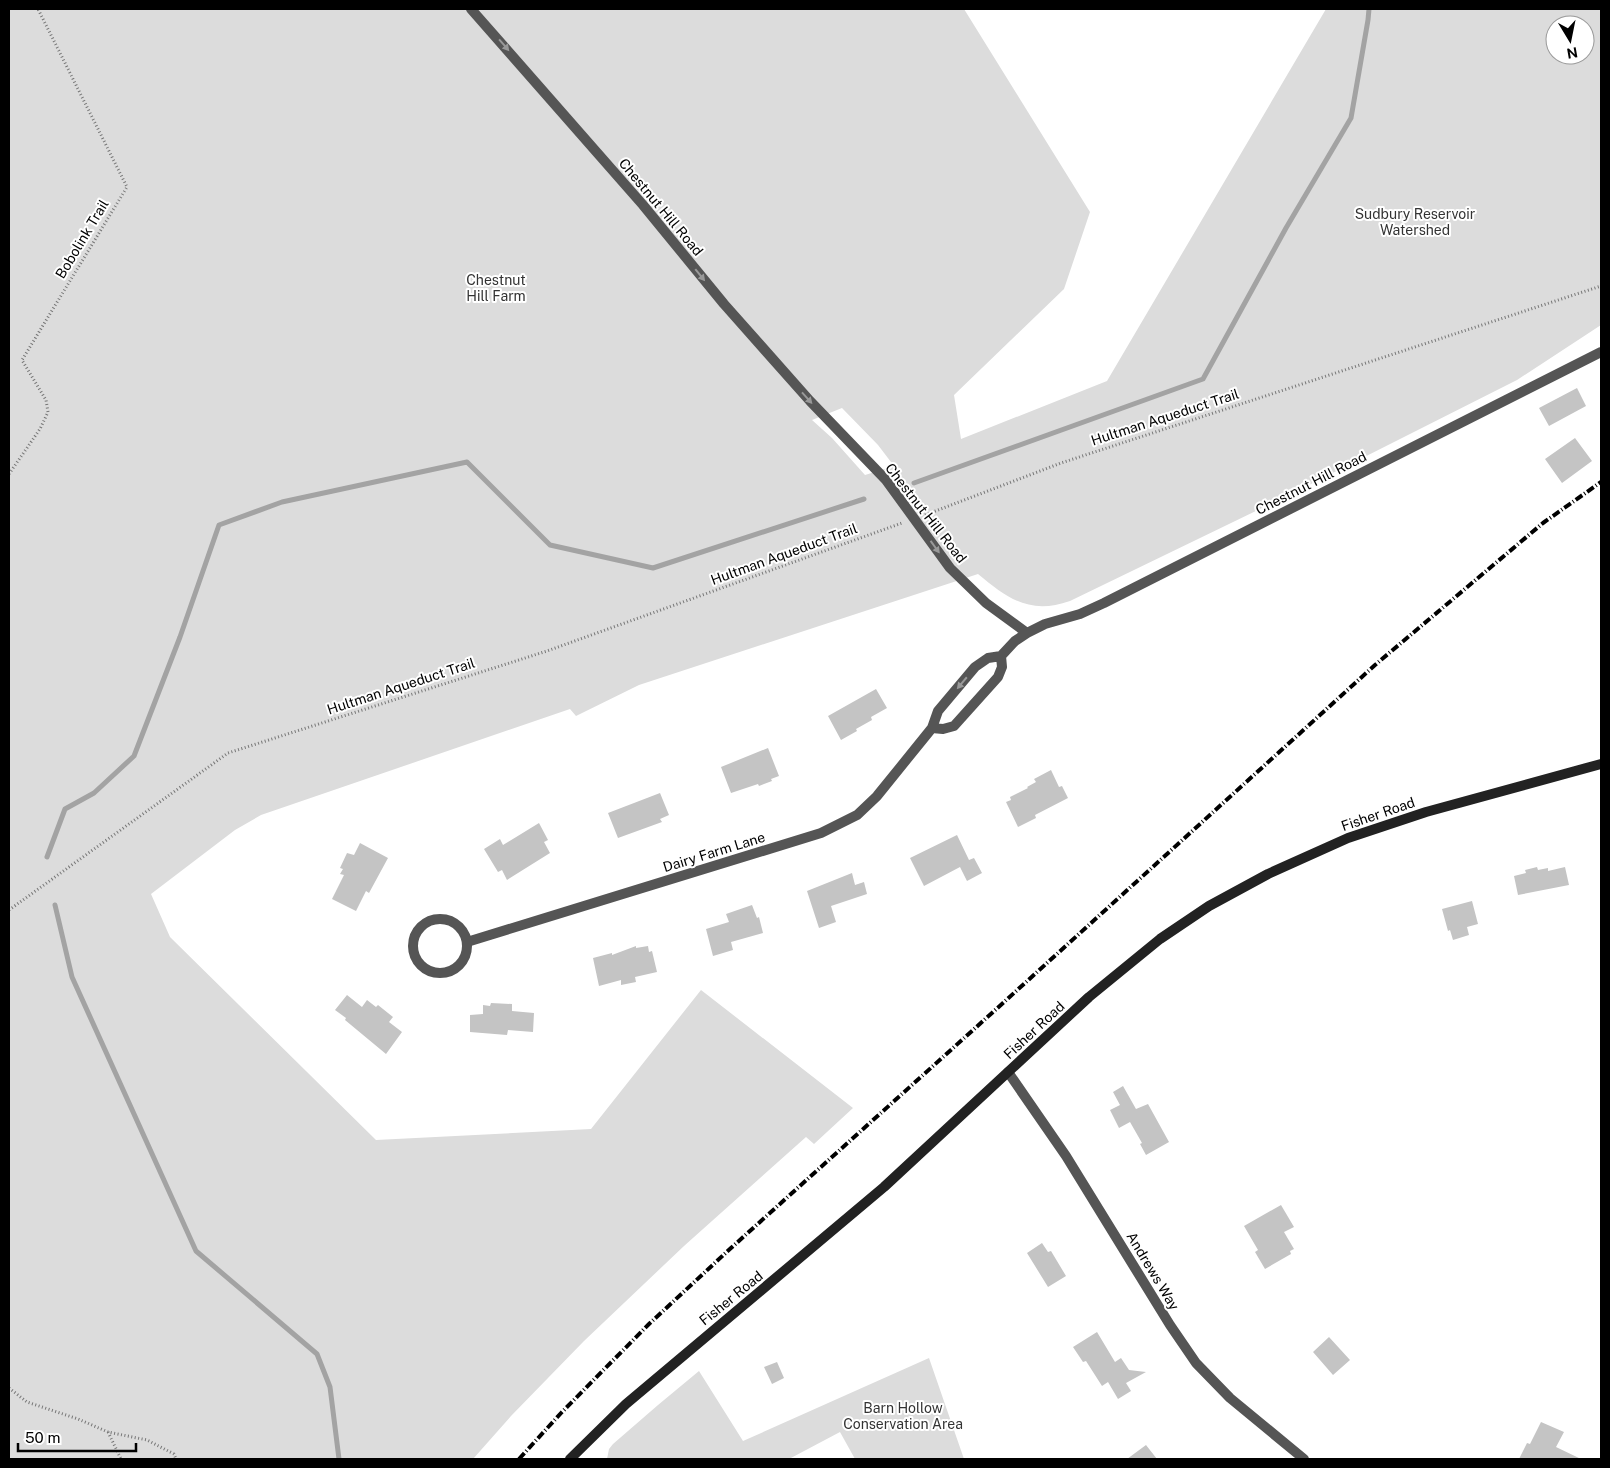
<svg xmlns="http://www.w3.org/2000/svg" width="1610" height="1468" viewBox="0 0 1610 1468" font-family="'Public Sans',sans-serif">
	<style>
		.green { fill: #dcdcdc; fill-rule: evenodd }
		.lines { fill: none; stroke-linecap: round; stroke-linejoin: round }
		.stream { stroke: #a3a3a3; stroke-width: 5 }
		.building { fill: #c4c4c4 }
		.path { stroke: #777; stroke-width: 3; stroke-dasharray: 1 2.5; stroke-linecap: butt }
		.street { stroke: #555; stroke-width: 10 }
		.secondary { stroke: #222; stroke-width: 10 }
		.rail { stroke: #000; stroke-width: 4; stroke-dasharray: 8 2.5 1 2.5; stroke-linecap: butt }
		.oneway { fill: #999 }
		.labels { text-anchor: middle; stroke-width: 4; stroke-linejoin: round; paint-order: stroke }
		.street-label { font-size: 14px; fill: #000; stroke: #fff }
		.park-label { font-size: 14px; fill: #333; stroke: #fff }
	</style>
	<rect width="100%" height="100%" fill="#fff"/>
	<path class="green" d="M9 9H964L1090 212 1064 289 954 395 961 439 1107 381 1326 9H1601V325L1517 380 1293 493 1070 601C1030 615 1008 599 978 574L639 685 576 716 570 709 261 815 235 830 151 894 170 937 376 1140 591 1129 701 990 853 1108 814 1144 806 1137 684 1246 584 1341 511 1416 473 1459H9ZM1555 25H1585V55H1555ZM842 408 878 445 894 466 865 475 832 438 812 420Z
		M929 1358 964 1459H855L840 1432 789 1459H607L609 1449 613 1444 658 1405 699 1371 743 1441Z"/>
	<g class="lines">
		<path class="stream" d="M914 483 1203 379 1286 228 1351 118 1368 20 1369 9
			M47 857 65 809 94 793 134 756 180 637 219 525 282 502 467 462 550 545 653 568 864 499
			M55 905 72 977 196 1251 317 1354 330 1387 339 1459"/>
	</g>
	<path class="building" d="M1577 388 1586 406 1549 426 1539 408Z
		M1575 438 1592 461 1562 483 1545 459Z
		M876 689 887 708 871 717 872 720 856 729 857 731 841 740 828 716Z
		M768 748 779 776 771 779 772 781 759 786 758 784 731 793 721 767Z
		M1051 770 1059 787 1062 786 1068 798 1035 815 1036 818 1018 827 1006 802 1011 800 1010 797 1028 788 1027 787 1036 782 1034 779Z
		M660 793 669 815 660 819 662 822 618 838 608 813Z
		M539 823 548 840 544 842 550 853 507 880 502 870 498 872 484 849 500 839 503 845Z
		M957 835 969 860 974 858 982 873 967 881 960 867 924 886 910 858Z
		M360 843 388 858 369 893 366 891 356 911 332 899 344 875 340 874 343 869 340 868 347 853 354 855Z
		M1537 867 1538 870 1548 868V871L1565 867 1569 885 1518 895 1514 876 1526 873 1525 870Z
		M852 873 855 885 864 882 867 894 831 906 836 922 819 928 807 891Z
		M1472 901 1478 924 1467 927 1469 935 1453 940 1450 930 1448 931 1442 909Z
		M752 905 757 918 759 917 763 933 731 942 733 950 713 956 706 929 729 922 726 914Z
		M636 946V948L648 946 649 952 652 951 657 972 635 977 636 982 621 985V980L599 986 593 958 612 953V955Z
		M347 995 362 1007 367 1000 376 1007 378 1005 393 1017 389 1022 402 1032 386 1054 345 1020 346 1018 335 1010Z
		M491 1003 512 1004V1011L534 1013 533 1032 508 1030 507 1035 470 1032V1015L483 1014V1005L490 1006Z
		M1123 1086 1136 1109 1148 1104 1169 1142 1146 1155 1140 1144 1142 1143 1130 1122 1119 1128 1110 1110 1120 1105 1113 1092Z
		M1281 1205 1294 1227 1284 1232 1294 1249 1290 1251 1291 1254 1265 1269 1255 1252 1258 1250 1244 1226Z
		M1042 1243 1048 1252 1051 1251 1066 1276 1048 1287 1027 1253Z
		M1097 1332 1115 1362 1121 1358 1129 1370 1146 1372 1126 1383 1131 1391 1118 1399 1108 1382 1102 1386 1086 1361 1083 1362 1073 1347Z
		M1329 1337 1350 1360 1333 1375 1313 1352Z
		M777 1362 784 1378 772 1384 764 1367Z
		M1541 1422 1564 1432 1556 1447 1581 1459H1519L1527 1443 1530 1444Z
		M1146 1445 1157 1459H1127Z"/>
	<g class="lines">
		<path class="path" d="M9 474 40 429 48 412 46 400 22 360 127 187 38 9
			M925 515 1061 463 1601 286
			M9 910 228 753 547 651 902 523
			M9 1388 27 1402 78 1419 108 1432 147 1440 174 1454 176 1459
			M108 1432 121 1459"/>
		<path class="street" d="M471 9 643 205 724 304 810 401 886 480 950 568 986 603 1027 633
			M1001 656 1002 667 998 677 954 726 943 729 932 728 938 711 975 667 988 658 1001 656 1015 641 1027 633 1045 624 1080 614 1104 603 1601 352
			M413 946a27 27 0 1 1 54 0a27 27 0 1 1-54 0Z
			M467 942 821 833 857 815 877 796 932 728
			M1008 1072 1066 1156 1170 1325 1196 1363 1230 1398 1304 1459"/>
		<path class="secondary" d="M570 1459 626 1404 884 1187 1089 997 1160 939 1209 906 1268 874 1348 838 1426 812 1601 764"/>
		<path class="rail" d="M519 1459 562 1412 649 1324 731 1248 1003 1003 1375 665 1543 523 1601 482"/>
	</g>
	<defs><path id="oneway-solid" d="M-6-.8H1V-3.2L6.5 0L1 3.2V.8H-6Z" transform="scale(1.25)"/></defs>
	<g class="oneway">
		<use href="#oneway-solid" transform="translate(504 45) rotate(49)"/>
		<use href="#oneway-solid" transform="translate(700 275) rotate(51)"/>
		<use href="#oneway-solid" transform="translate(807 398) rotate(48)"/>
		<use href="#oneway-solid" transform="translate(935 547) rotate(54)"/>
		<use href="#oneway-solid" transform="translate(962 683) rotate(130)"/>
	</g>
	<g class="labels">
		<g class="street-label">
			<text transform="translate(661 207) rotate(50)" y="5">Chestnut Hill Road</text>
			<text transform="translate(82 239) rotate(-59)" y="5">Bobolink Trail</text>
			<text transform="translate(1165 417) rotate(-18)" y="5">Hultman Aqueduct Trail</text>
			<text transform="translate(1311 483) rotate(-27)" y="5">Chestnut Hill Road</text>
			<text transform="translate(926 513) rotate(52)" y="5">Chestnut Hill Road</text>
			<text transform="translate(784 554) rotate(-20)" y="5">Hultman Aqueduct Trail</text>
			<text transform="translate(401 686) rotate(-18)" y="5">Hultman Aqueduct Trail</text>
			<text transform="translate(1378 814) rotate(-19)" y="5">Fisher Road</text>
			<text transform="translate(714 852) rotate(-17)" y="5">Dairy Farm Lane</text>
			<text transform="translate(1034 1030) rotate(-43)" y="5">Fisher Road</text>
			<text transform="translate(1153 1271) rotate(59)" y="5">Andrews Way</text>
			<text transform="translate(731 1298) rotate(-39)" y="5">Fisher Road</text>
		</g>
		<g class="park-label">
			<text x="1415" y="219">Sudbury Reservoir<tspan x="1415" dy="16">Watershed</tspan></text>
			<text x="496" y="285">Chestnut<tspan x="496" dy="16">Hill Farm</tspan></text>
			<text x="903" y="1413">Barn Hollow<tspan x="903" dy="16">Conservation Area</tspan></text>
		</g>
	</g>
	<rect width="1610" height="1468" fill="none" stroke="#000000" stroke-width="20"/>
	<g transform="translate(1570 40) rotate(170)"><circle r="24" fill="#ffffff" stroke="#999999"/>
	<path d="M0-4L9 19L0 12L-9 19Z" fill="#000000"/>
	<text y="-8" font-size="14" font-weight="bold" text-anchor="middle" fill="#000000">N</text>
	</g>
	<path d="M18 1443v8h118v-8" fill="none" stroke="#000000" stroke-width="2.5"/>
	<text x="25" y="1443" font-size="15" fill="#000000" stroke="#ffffff" stroke-width="4" paint-order="stroke">50 m</text>
</svg>
